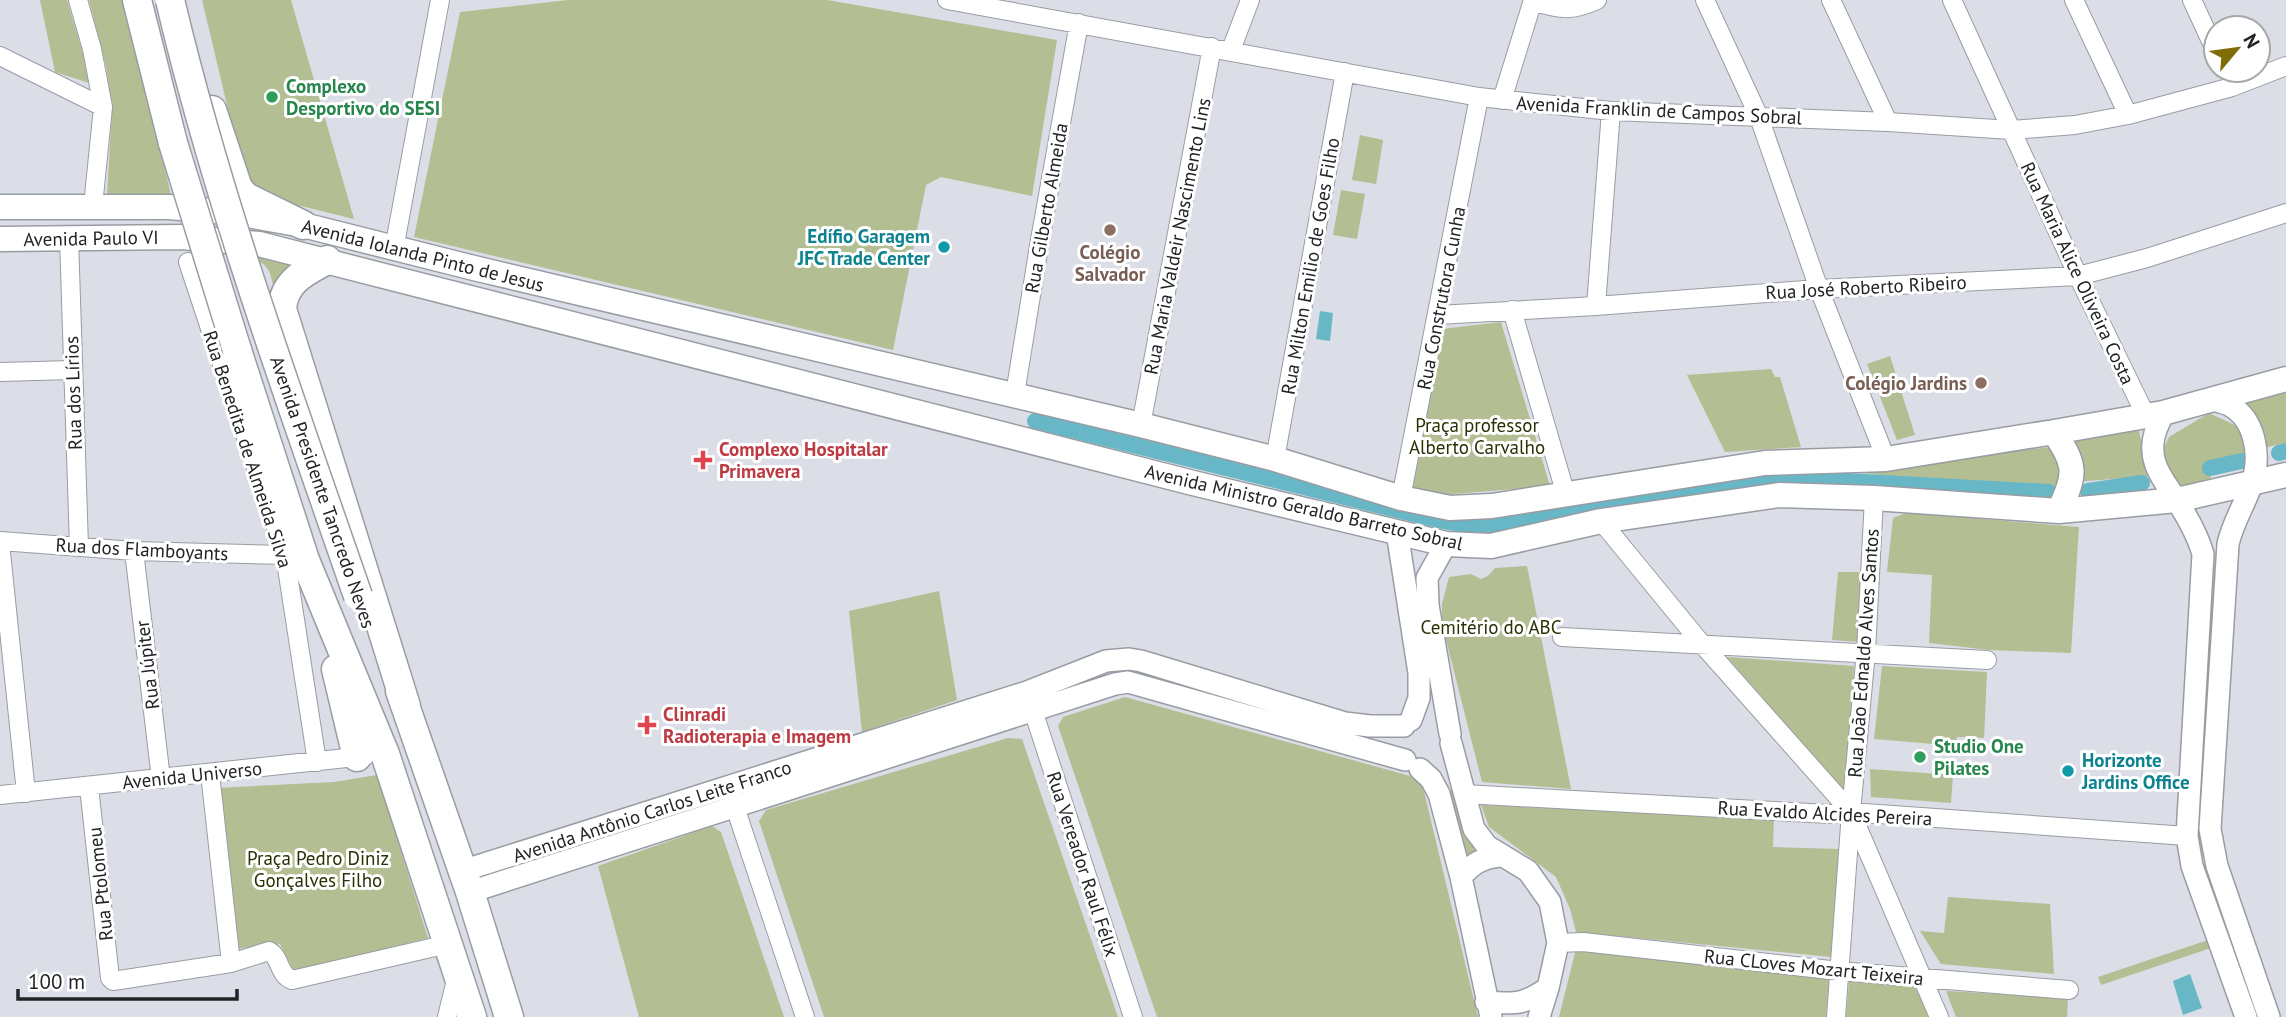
<svg xmlns="http://www.w3.org/2000/svg" width="2286" height="1017" viewBox="0 0 2286 1017" font-family="'PT Sans',sans-serif">
	<style>
		.green { fill: #b3be93 }
		.water { fill: #68b7c6 }
		.lines { fill: none; stroke-linecap: round; stroke-linejoin: round }
		.canal { stroke: #68b7c6; stroke-width: 16 }
		.minor-casing { stroke: #989ca3; stroke-width: 20 }
		.tertiary-casing { stroke: #989ca3; stroke-width: 24 }
		.secondary-casing { stroke: #989ca3; stroke-width: 27 }
		.primary-casing { stroke: #989ca3; stroke-width: 31 }
		.minor { stroke: #fff; stroke-width: 18 }
		.tertiary { stroke: #fff; stroke-width: 21 }
		.secondary { stroke: #fff; stroke-width: 24 }
		.primary { stroke: #fff; stroke-width: 28 }
		.primary-bridge-casing { stroke: #989ca3; stroke-width: 31; stroke-linecap: butt }
		.primary-bridge { stroke: #fff; stroke-width: 28 }
		.leisure-dot { fill: #2e9e5b; stroke: #fff; stroke-width: 2.5 }
		.education-dot { fill: #8d6e63; stroke: #fff; stroke-width: 2.5 }
		.culture-dot { fill: #0f9aa8; stroke: #fff; stroke-width: 2.5 }
		.health-dot { fill: #e0444e; stroke: #fff; stroke-width: 2.5 }
		.labels { text-anchor: middle; stroke-width: 6; stroke-linejoin: round; paint-order: stroke }
		.leisure-label { font-size: 19px; font-weight: bold; fill: #27864d; stroke: #fff; text-anchor: start }
		.street-label { font-size: 19px; fill: #212325; stroke: #fff }
		.culture-label { font-size: 19px; font-weight: bold; fill: #0d838f; stroke: #fff; text-anchor: end }
		.education-label { font-size: 19px; font-weight: bold; fill: #785e54; stroke: #fff }
		.park-label { font-size: 19px; fill: #2a3204; stroke: #fff }
		.health-label { font-size: 19px; font-weight: bold; fill: #be3a42; stroke: #fff; text-anchor: start }
	</style>
	<rect width="100%" height="100%" fill="#dbdee6"/>
	<path class="green" d="M40 0H67L92 84 55 72Z
		M89 0H128L171 196 107 194 112 111 106 66Z
		M202 0H291L354 219 248 193Z
		M568 0H827L1057 40 1032 196 941 177 926 185 893 350 414 237 460 12Z
		M1360 135 1383 140 1376 184 1352 180Z
		M1341 190 1365 194 1357 239 1333 235Z
		M256 255 303 264 276 299 266 298 273 285C271 274 268 265 257 260Z
		M1501 322 1550 486 1442 495 1410 487 1442 329Z
		M1890 356 1915 435 1897 440 1867 364Z
		M1771 369 1775 377H1780L1801 447 1725 452 1687 375Z
		M2286 390V443L2263 448 2235 406Z
		M2209 413 2239 427 2248 452 2208 465 2211 478 2184 486 2171 480 2161 454 2169 437Z
		M2138 428 2151 476 2074 482 2071 440Z
		M2060 446 2066 451 2057 486 1938 482 1847 471Z
		M1906 513 2079 527 2071 653 1989 650 1929 643 1932 575 1887 572 1893 518Z
		M1527 566 1571 789 1482 782 1442 624V604L1449 577 1471 574 1481 579 1488 576 1495 568Z
		M1838 572H1861L1859 642 1832 640Z
		M939 591 957 700 862 732 849 611Z
		M1727 657 1854 666 1848 794 1843 796 1800 741Z
		M1882 666 1987 672 1984 738 1957 737 1956 746 1874 739Z
		M1125 697 1421 779 1478 1017H1157L1058 726 1063 717Z
		M1008 738 1022 739 1118 1017H824L759 821 766 810Z
		M1870 769 1953 775 1951 803 1871 797Z
		M377 775 428 938 292 972 280 944 235 949 217 788 334 782Z
		M1456 787 1484 853 1466 861 1450 791Z
		M1481 805 1774 818 1773 847 1839 849 1831 957 1576 932 1570 909 1556 877 1489 827Z
		M712 826 721 832 784 1017H639L598 866Z
		M1948 897 2050 904 2054 974 1941 964 1920 931 1944 933Z
		M2211 939 2214 947 2101 985 2098 977Z
		M1576 949 1829 978 1826 1017H1559Z
		M1849 982 1914 986 1931 1017H1846Z
		M1946 991 2068 998 2067 1017H1956Z"/>
	<path class="water" d="M1320 311 1333 313 1330 341 1316 339Z
		M2190 974 2202 1008 2183 1015 2173 981Z"/>
	<g class="lines">
		<path class="canal" d="M1035 421 1438 520 1484 528 1772 477 2049 492
			M2279 453 2286 451
			M2210 468 2242 461
			M2088 491 2142 483"/>
		<defs>
			<path id="minor" d="M78 0 92 49 103 107 93 206
				M947 0 1479 97 1611 111 1888 122 2011 130 2075 125 2128 115 2232 87 2286 66
				M1705 0 1759 117 1819 289 1886 459
				M1831 0 1888 122
				M1952 0 2078 276 2146 416
				M2074 0 2128 115
				M2192 0 2216 52
				M1534 2C1560 9 1571 12 1597 0
				M1231 50 1250 0
				M0 56 103 107
				M1502 100 1533 0
				M69 238 79 547
				M394 249 440 0
				M188 262 285 555 317 762
				M1596 306 1611 111
				M1512 310 1566 495
				M1438 315 1596 306 1819 289 2078 276 2147 258 2286 213
				M0 372 72 370
				M1015 394 1040 240 1079 23
				M1141 425 1212 47
				M1275 459 1345 72
				M1401 498 1479 97
				M1601 521 1701 643 1851 812 1939 1017
				M0 541 134 551 285 555
				M0 543 26 793
				M134 551 161 779
				M1562 637 1987 660
				M1029 698 1133 1017
				M210 773 231 963
				M89 787 110 978 113 981 231 963 269 951C281 957 278 975 292 980L448 944
				M1464 794 1829 814 1851 812 2187 836
				M0 795 365 756
				M731 795 805 1017
				M1558 943 1583 942 1839 971 2069 990
				M447 1017 457 976
				M1836 1017 1851 812 1866 652 1874 498"/>
			<path id="tertiary" d="M2214 400C2219 402 2225 403 2229 405 2256 419 2261 457 2252 483 2245 504 2233 522 2228 544L2210 829 2217 866 2269 1017
				M2163 413C2161 419 2157 426 2155 433 2146 463 2165 481 2179 504 2189 520 2198 536 2203 554L2187 836 2192 866 2246 1017
				M1397 532 1419 673V698L1411 720
				M1446 544 1427 578 1428 605 1450 734
				M1451 743 1474 829 1487 846 1528 871 1550 902 1558 943 1548 988 1539 1017
				M1420 769 1431 779 1439 794 1461 877 1491 1017
				M462 871 1027 692 1106 661 1129 659 1141 661 1345 723 1370 726H1404
				M1461 877C1473 863 1482 858 1500 856
				M470 892 1115 684 1128 682 1405 760
				M1486 1002C1516 1004 1523 1005 1548 988"/>
			<path id="secondary" d="M0 207H169L236 213 303 225 478 269 1141 425 1275 459 1401 498 1450 508 1492 506 1765 463 1886 459 2054 432 2163 413 2286 379
				M0 239 182 237 259 244 1193 483 1446 544 1491 546 1601 521 1779 495 1874 498 2059 511 2177 500 2286 475
				M2054 432C2077 467 2076 473 2059 511"/>
			<path id="primary" d="M137 0 173 143
				M212 110 238 188 246 197 303 225
				M327 260C305 272 284 281 282 309L406 706
				M237 350 305 560 385 754 472 1017
				M336 669 357 757
				M400 691 470 892 509 1017"/>
		</defs>
		<use href="#minor" class="minor-casing"/>
		<use href="#tertiary" class="tertiary-casing"/>
		<use href="#secondary" class="secondary-casing"/>
		<use href="#primary" class="primary-casing"/>
		<use href="#minor" class="minor"/>
		<use href="#tertiary" class="tertiary"/>
		<use href="#secondary" class="secondary"/>
		<use href="#primary" class="primary"/>
		<defs>
			<path id="primary-bridge" d="M170 0C218 203 290 399 358 596
				M173 143 237 350"/>
		</defs>
		<use href="#primary-bridge" class="primary-bridge-casing"/>
		<use href="#primary-bridge" class="primary-bridge"/>
	</g>
	<g class="leisure-dot">
		<circle cx="272" cy="97" r="7"/>
		<circle cx="1920" cy="757" r="7"/>
	</g>
	<g class="education-dot">
		<circle cx="1110" cy="230" r="7"/>
		<circle cx="1981" cy="383" r="7"/>
	</g>
	<g class="culture-dot">
		<circle cx="944" cy="247" r="7"/>
		<circle cx="2068" cy="771" r="7"/>
	</g>
	<g class="health-dot">
		<path d="M699.5 449.5h7v7h7v7h-7v7h-7v-7h-7v-7h7z"/>
		<path d="M643.5 714.5h7v7h7v7h-7v7h-7v-7h-7v-7h7z"/>
	</g>
	<g class="labels">
		<g class="leisure-label">
			<text x="286" y="93">Complexo<tspan x="286" dy="22">Desportivo do SESI</tspan></text>
			<text x="1934" y="753">Studio One<tspan x="1934" dy="22">Pilates</tspan></text>
		</g>
		<g class="street-label">
			<text transform="translate(1659 110) rotate(3)" y="7">Avenida Franklin de Campos Sobral</text>
			<text transform="translate(1046 208) rotate(-80)" y="7">Rua Gilberto Almeida</text>
			<text transform="translate(1177 236) rotate(-79)" y="7">Rua Maria Valdeir Nascimento Lins</text>
			<text transform="translate(91 238) rotate(-1)" y="7">Avenida Paulo VI</text>
			<text transform="translate(423 255) rotate(14)" y="7">Avenida Iolanda Pinto de Jesus</text>
			<text transform="translate(1310 266) rotate(-80)" y="7">Rua Milton Emilio de Goes Filho</text>
			<text transform="translate(2078 273) rotate(65)" y="7">Rua Maria Alice Oliveira Costa</text>
			<text transform="translate(1866 287) rotate(-3)" y="7">Rua José Roberto Ribeiro</text>
			<text transform="translate(1441 298) rotate(-79)" y="7">Rua Construtora Cunha</text>
			<text transform="translate(73 393) rotate(-92)" y="7">Rua dos Lírios</text>
			<text transform="translate(248 449) rotate(72)" y="7">Rua Benedita de Almeida Silva</text>
			<text transform="translate(323 492) rotate(71)" y="7">Avenida Presidente Tancredo Neves</text>
			<text transform="translate(1304 507) rotate(13)" y="7">Avenida Ministro Geraldo Barreto Sobral</text>
			<text transform="translate(142 549) rotate(3)" y="7">Rua dos Flamboyants</text>
			<text transform="translate(1863 653) rotate(-86)" y="7">Rua João Ednaldo Alves Santos</text>
			<text transform="translate(147 665) rotate(-97)" y="7">Rua Júpiter</text>
			<text transform="translate(192 775) rotate(-6)" y="7">Avenida Universo</text>
			<text transform="translate(652 811) rotate(-18)" y="7">Avenida Antônio Carlos Leite Franco</text>
			<text transform="translate(1825 813) rotate(3)" y="7">Rua Evaldo Alcides Pereira</text>
			<text transform="translate(1083 864) rotate(72)" y="7">Rua Vereador Raul Félix</text>
			<text transform="translate(100 884) rotate(-96)" y="7">Rua Ptolomeu</text>
			<text transform="translate(1814 967) rotate(6)" y="7">Rua CLoves Mozart Teixeira</text>
		</g>
		<g class="culture-label">
			<text x="930" y="243">Edífio Garagem<tspan x="930" dy="22">JFC Trade Center</tspan></text>
			<text x="2082" y="767" text-anchor="start">Horizonte<tspan x="2082" dy="22">Jardins Office</tspan></text>
		</g>
		<g class="education-label">
			<text x="1110" y="259">Colégio<tspan x="1110" dy="22">Salvador</tspan></text>
			<text x="1967" y="390" text-anchor="end">Colégio Jardins</text>
		</g>
		<g class="park-label">
			<text x="1477" y="432">Praça professor<tspan x="1477" dy="22">Alberto Carvalho</tspan></text>
			<text x="1491" y="634">Cemitério do ABC</text>
			<text x="318" y="865">Praça Pedro Diniz<tspan x="318" dy="22">Gonçalves Filho</tspan></text>
		</g>
		<g class="health-label">
			<text x="719" y="456">Complexo Hospitalar<tspan x="719" dy="22">Primavera</tspan></text>
			<text x="663" y="721">Clinradi<tspan x="663" dy="22">Radioterapia e Imagem</tspan></text>
		</g>
	</g>
	<g transform="translate(2237 49) rotate(61)"><circle r="33" fill="#ffffff" stroke="#a6a7a8" stroke-width="2"/>
	<path d="M0-5L12 26L0 18L-12 26Z" fill="#7f6d08"/>
	<text y="-10" font-size="19" font-weight="bold" text-anchor="middle" fill="#212325">N</text>
	</g>
	<path d="M18 989v10h219v-10" fill="none" stroke="#212325" stroke-width="3.5"/>
	<text x="28" y="989" font-size="21" fill="#212325" stroke="#ffffff" stroke-width="5" paint-order="stroke">100 m</text>
</svg>
